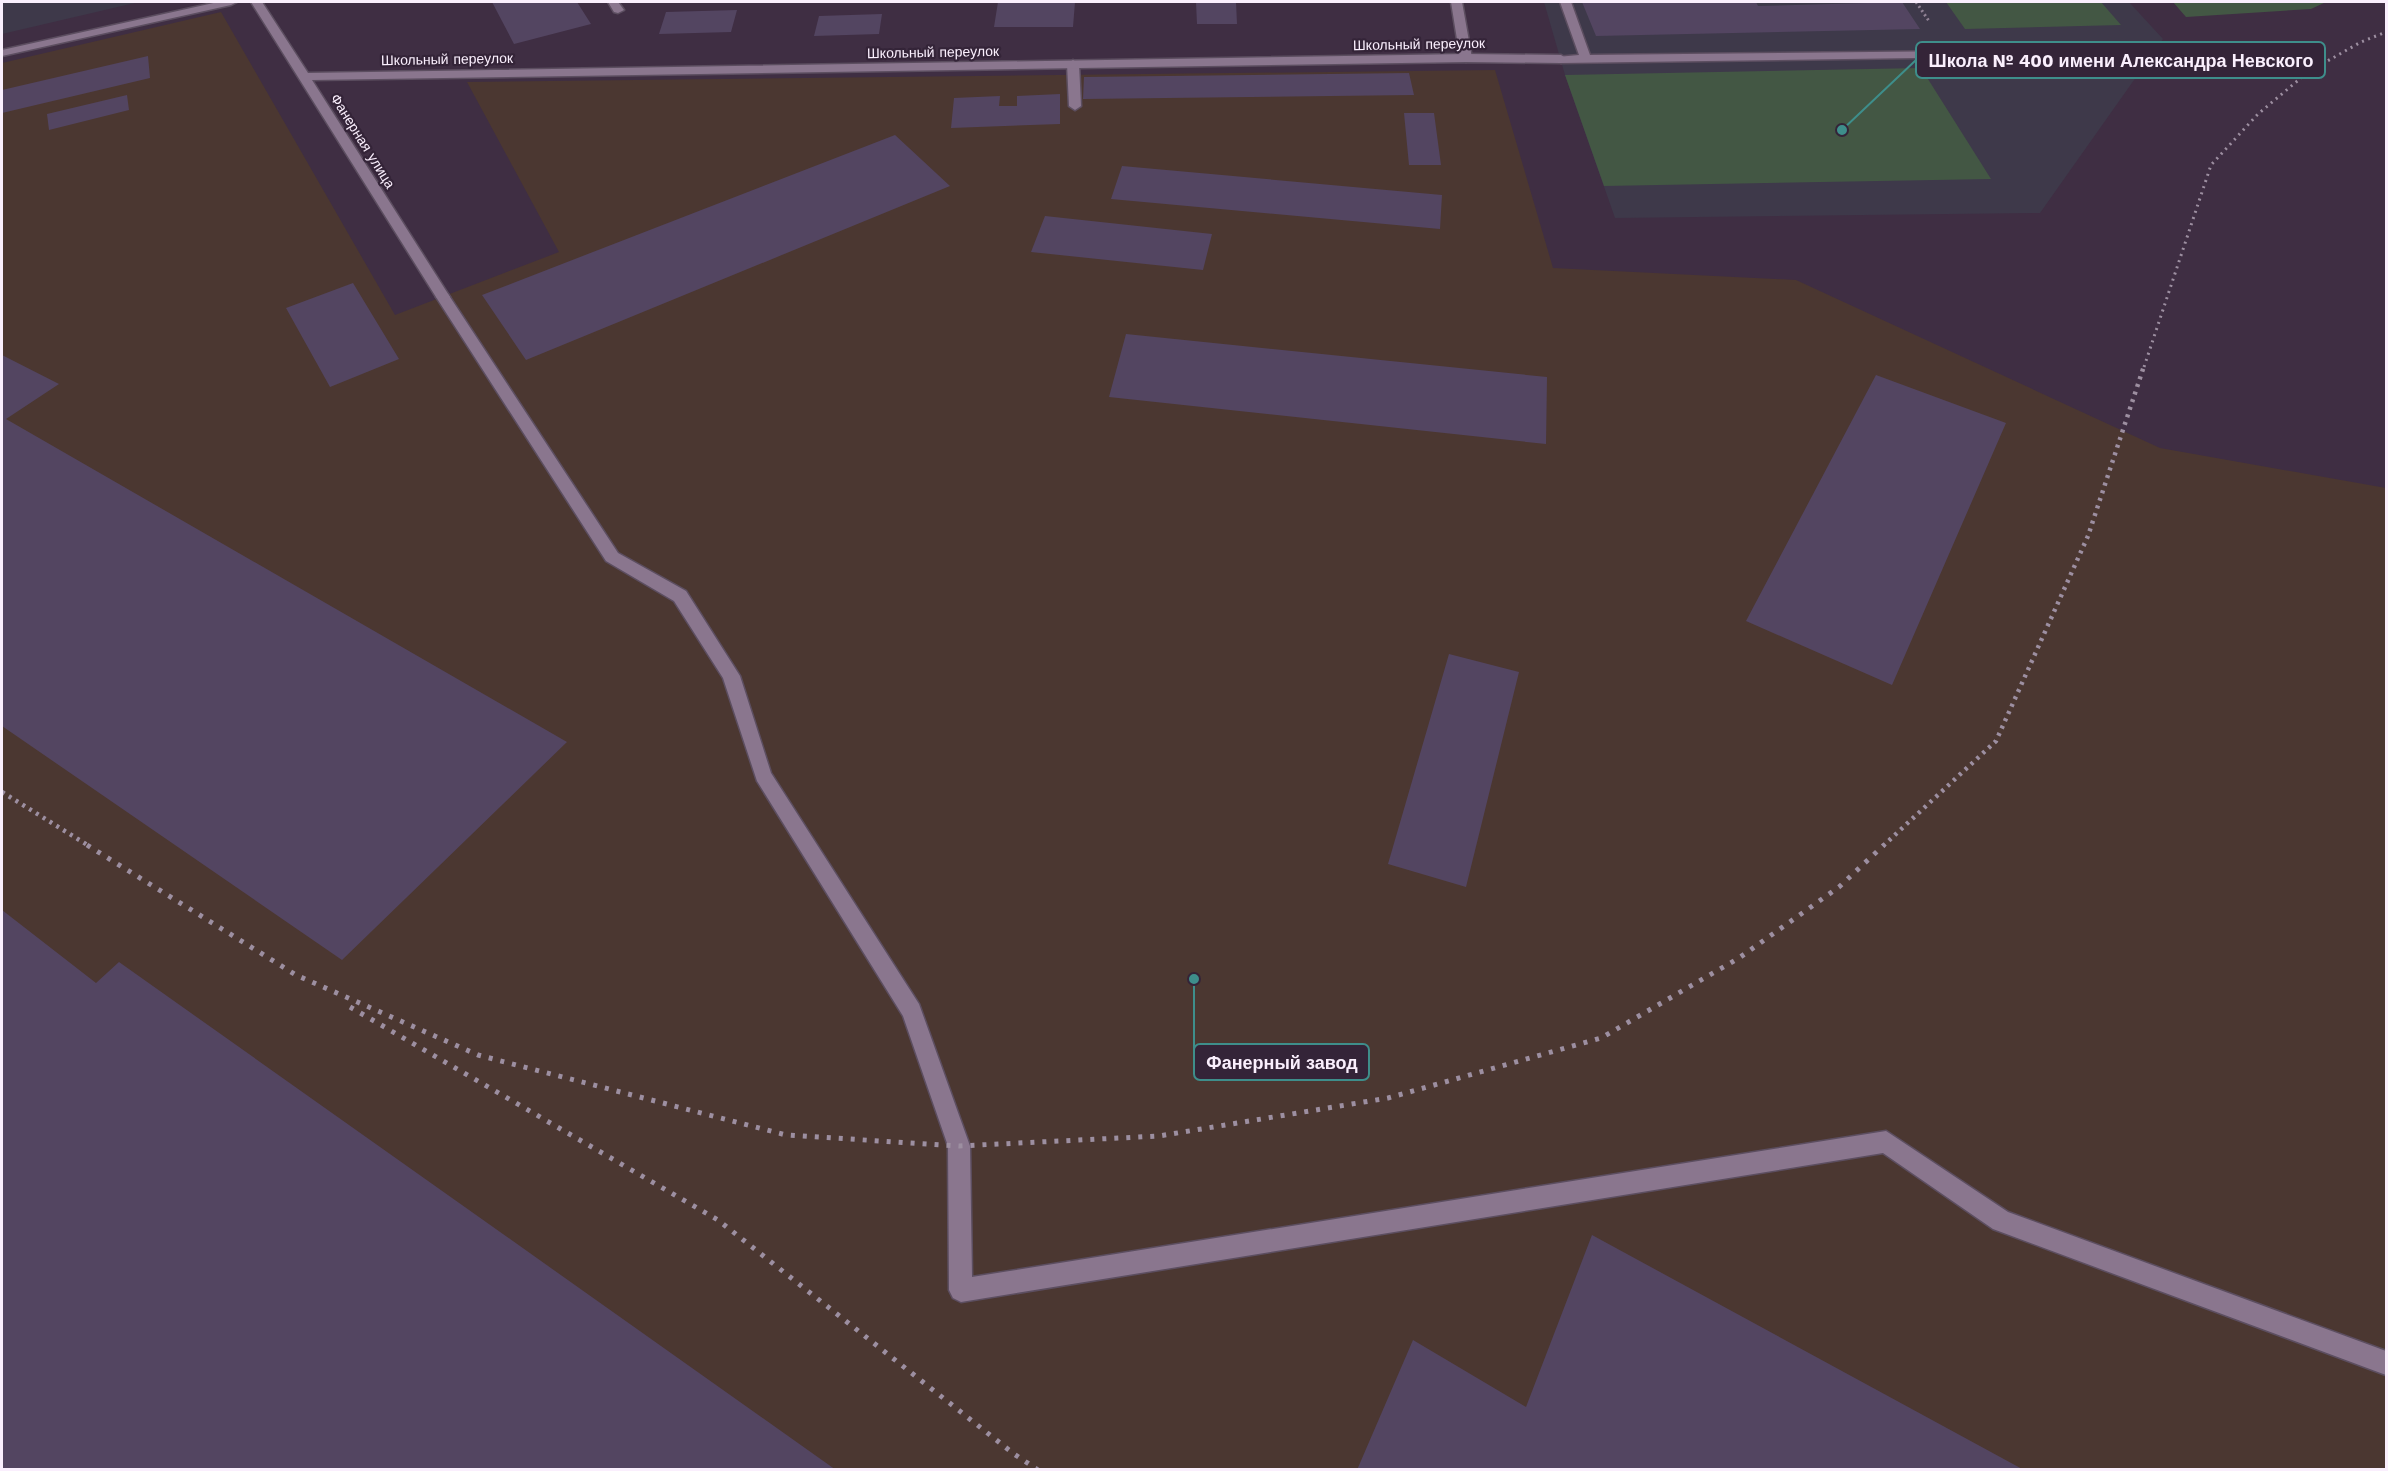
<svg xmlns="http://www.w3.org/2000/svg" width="2388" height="1471" viewBox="0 0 2388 1471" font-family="'Work Sans',sans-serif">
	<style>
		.industrial { fill: #4b3731 }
		.education { fill: #3e394a }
		.green { fill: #435744 }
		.building { fill: #534561 }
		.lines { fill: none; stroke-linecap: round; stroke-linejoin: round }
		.service-casing { stroke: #5c4e60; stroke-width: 3 }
		.minor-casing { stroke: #5c4e60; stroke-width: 3 }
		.tertiary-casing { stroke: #5c4e60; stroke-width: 3 }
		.path { stroke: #918395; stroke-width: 3; stroke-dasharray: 2 3; stroke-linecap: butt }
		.service { fill: #8a768e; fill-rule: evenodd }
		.minor { fill: #8a768e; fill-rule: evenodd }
		.tertiary { fill: #8a768e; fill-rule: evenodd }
		.rail-far2 { stroke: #9d8fa1; stroke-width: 3; stroke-dasharray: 2 4.5; stroke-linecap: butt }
		.rail-far1 { stroke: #9d8fa1; stroke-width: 4.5; stroke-dasharray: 3 5; stroke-linecap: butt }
		.rail { stroke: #9d8fa1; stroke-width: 5; stroke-dasharray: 4 8; stroke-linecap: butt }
		.labels { text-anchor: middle; stroke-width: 4.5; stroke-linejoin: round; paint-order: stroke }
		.far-street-label { font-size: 14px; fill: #faeffd; stroke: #342438 }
		.leader { fill: none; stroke: #3e8e8b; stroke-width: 2 }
		.callout-dot { fill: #3e8e8b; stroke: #342438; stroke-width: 2 }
		.callout { fill: #342438; stroke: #3e8e8b; stroke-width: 2 }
		.callout-label { font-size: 18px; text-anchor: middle; font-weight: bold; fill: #faeffd }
	</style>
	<rect width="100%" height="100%" fill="#3f2e43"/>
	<path class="industrial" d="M221 12 395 315 559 252 467 82 1495 70 1553 268 1796 280 2160 448 2386 488V1469H2V63Z"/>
	<path class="education" d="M2 2H139L2 34Z
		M1544 2H2129L2163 39 2040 213 1615 218 1565 75Z"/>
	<path class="green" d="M1946 2H2101L2121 25 1965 29Z
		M2173 2H2326L2311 9 2186 17Z
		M1921 68 1991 179 1604 186 1565 75Z"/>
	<path class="building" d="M492 2H577L591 24 514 44Z
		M998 2H1075L1073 27H994Z
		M1196 2H1236L1237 24H1197Z
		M1582 2H1756L1758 6 1902 2 1920 29 1596 36Z
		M737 10 731 32 659 34 666 12Z
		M882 14 879 34 814 36 819 16Z
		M148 56 150 78 2 113V90Z
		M1409 73 1414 95 1083 99 1084 77Z
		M1060 94V124L951 128 954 98 1000 96 999 106H1017V96Z
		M127 95 129 110 49 130 47 114Z
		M1404 113H1434L1441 165H1409Z
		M895 135 950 186 526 360 482 295Z
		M1122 166 1442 195 1440 229 1111 199Z
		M1045 216 1212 234 1203 270 1031 252Z
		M353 283 399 359 330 387 286 308Z
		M1126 334 1547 377 1546 444 1109 397Z
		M2 355 59 384 6 419 567 742 342 960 2 726Z
		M1876 375 2006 423 1892 685 1746 621Z
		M1449 654 1519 672 1466 887 1388 864Z
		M2 910 96 983 119 962 836 1470H2Z
		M1592 1235 2024 1470H1357L1413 1340 1526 1407Z"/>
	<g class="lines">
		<defs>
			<path id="service" d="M608 2H618L624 10 618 13 614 12Z
				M1451 2H1462L1472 58 1470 60 1466 62 1460 58Z
				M1560 2H1571L1590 55 2055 50 2061 53 2055 56 1561 63 1557 61V57L1579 55Z
				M1073 60 1079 64 1081 106 1075 110 1069 106 1067 64Z
				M443 293 448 294 618 553 686 591 740 676 771 773 919 1004 970 1146 972 1277 1886 1131 2008 1212 2386 1351V1375L1993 1229 1883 1153 961 1302 953 1298 949 1290 948 1146 903 1016 757 781 723 678 674 601 606 561 436 297Z"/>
			<path id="minor" d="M251 2H262L308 73 1466 54 1561 55 1567 59 1561 63 1466 62 312 80 450 297 443 301 436 297Z"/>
			<path id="tertiary" d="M218 2H237L231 5 2 56V50Z"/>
		</defs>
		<use href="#service" class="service-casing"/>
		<use href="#minor" class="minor-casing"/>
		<use href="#tertiary" class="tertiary-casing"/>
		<path class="path" d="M1916 2 1929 21"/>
		<use href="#service" class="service"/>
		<use href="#minor" class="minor"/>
		<use href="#tertiary" class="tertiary"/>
		<path class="rail-far2" d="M2144 367 2211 165 2258 114 2308 72 2361 42 2386 32"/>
		<path class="rail-far1" d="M2 792 89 846
			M1883 846 1996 741 2088 536 2144 366"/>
		<path class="rail" d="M87 845 296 975 478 1055 786 1135 959 1146 1159 1136 1388 1098 1601 1038 1739 958 1839 887 1884 845
			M350 1007 718 1220 1014 1454 1038 1470"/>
	</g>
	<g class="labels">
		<g class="far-street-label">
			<text transform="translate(1419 44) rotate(-1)" y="5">Школьный переулок</text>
			<text transform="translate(933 52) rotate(-1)" y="5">Школьный переулок</text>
			<text transform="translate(447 59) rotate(-1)" y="5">Школьный переулок</text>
			<text transform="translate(363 141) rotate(58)" y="5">Фанерная улица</text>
		</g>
	</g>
	<path class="leader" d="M1842 130L1916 60M1194 979L1194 1062"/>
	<g class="callout-dot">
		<circle cx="1842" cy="130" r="6"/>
		<circle cx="1194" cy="979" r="6"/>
	</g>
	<g class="callout">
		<rect x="1916" y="42" width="409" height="36" rx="6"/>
		<rect x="1194" y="1044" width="175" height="36" rx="6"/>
	</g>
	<g class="callout-label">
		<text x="2121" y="67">Школа № 400 имени Александра Невского</text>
		<text x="1282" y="1069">Фанерный завод</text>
	</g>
	<rect width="2388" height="1471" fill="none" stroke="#faeffd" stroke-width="6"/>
</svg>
